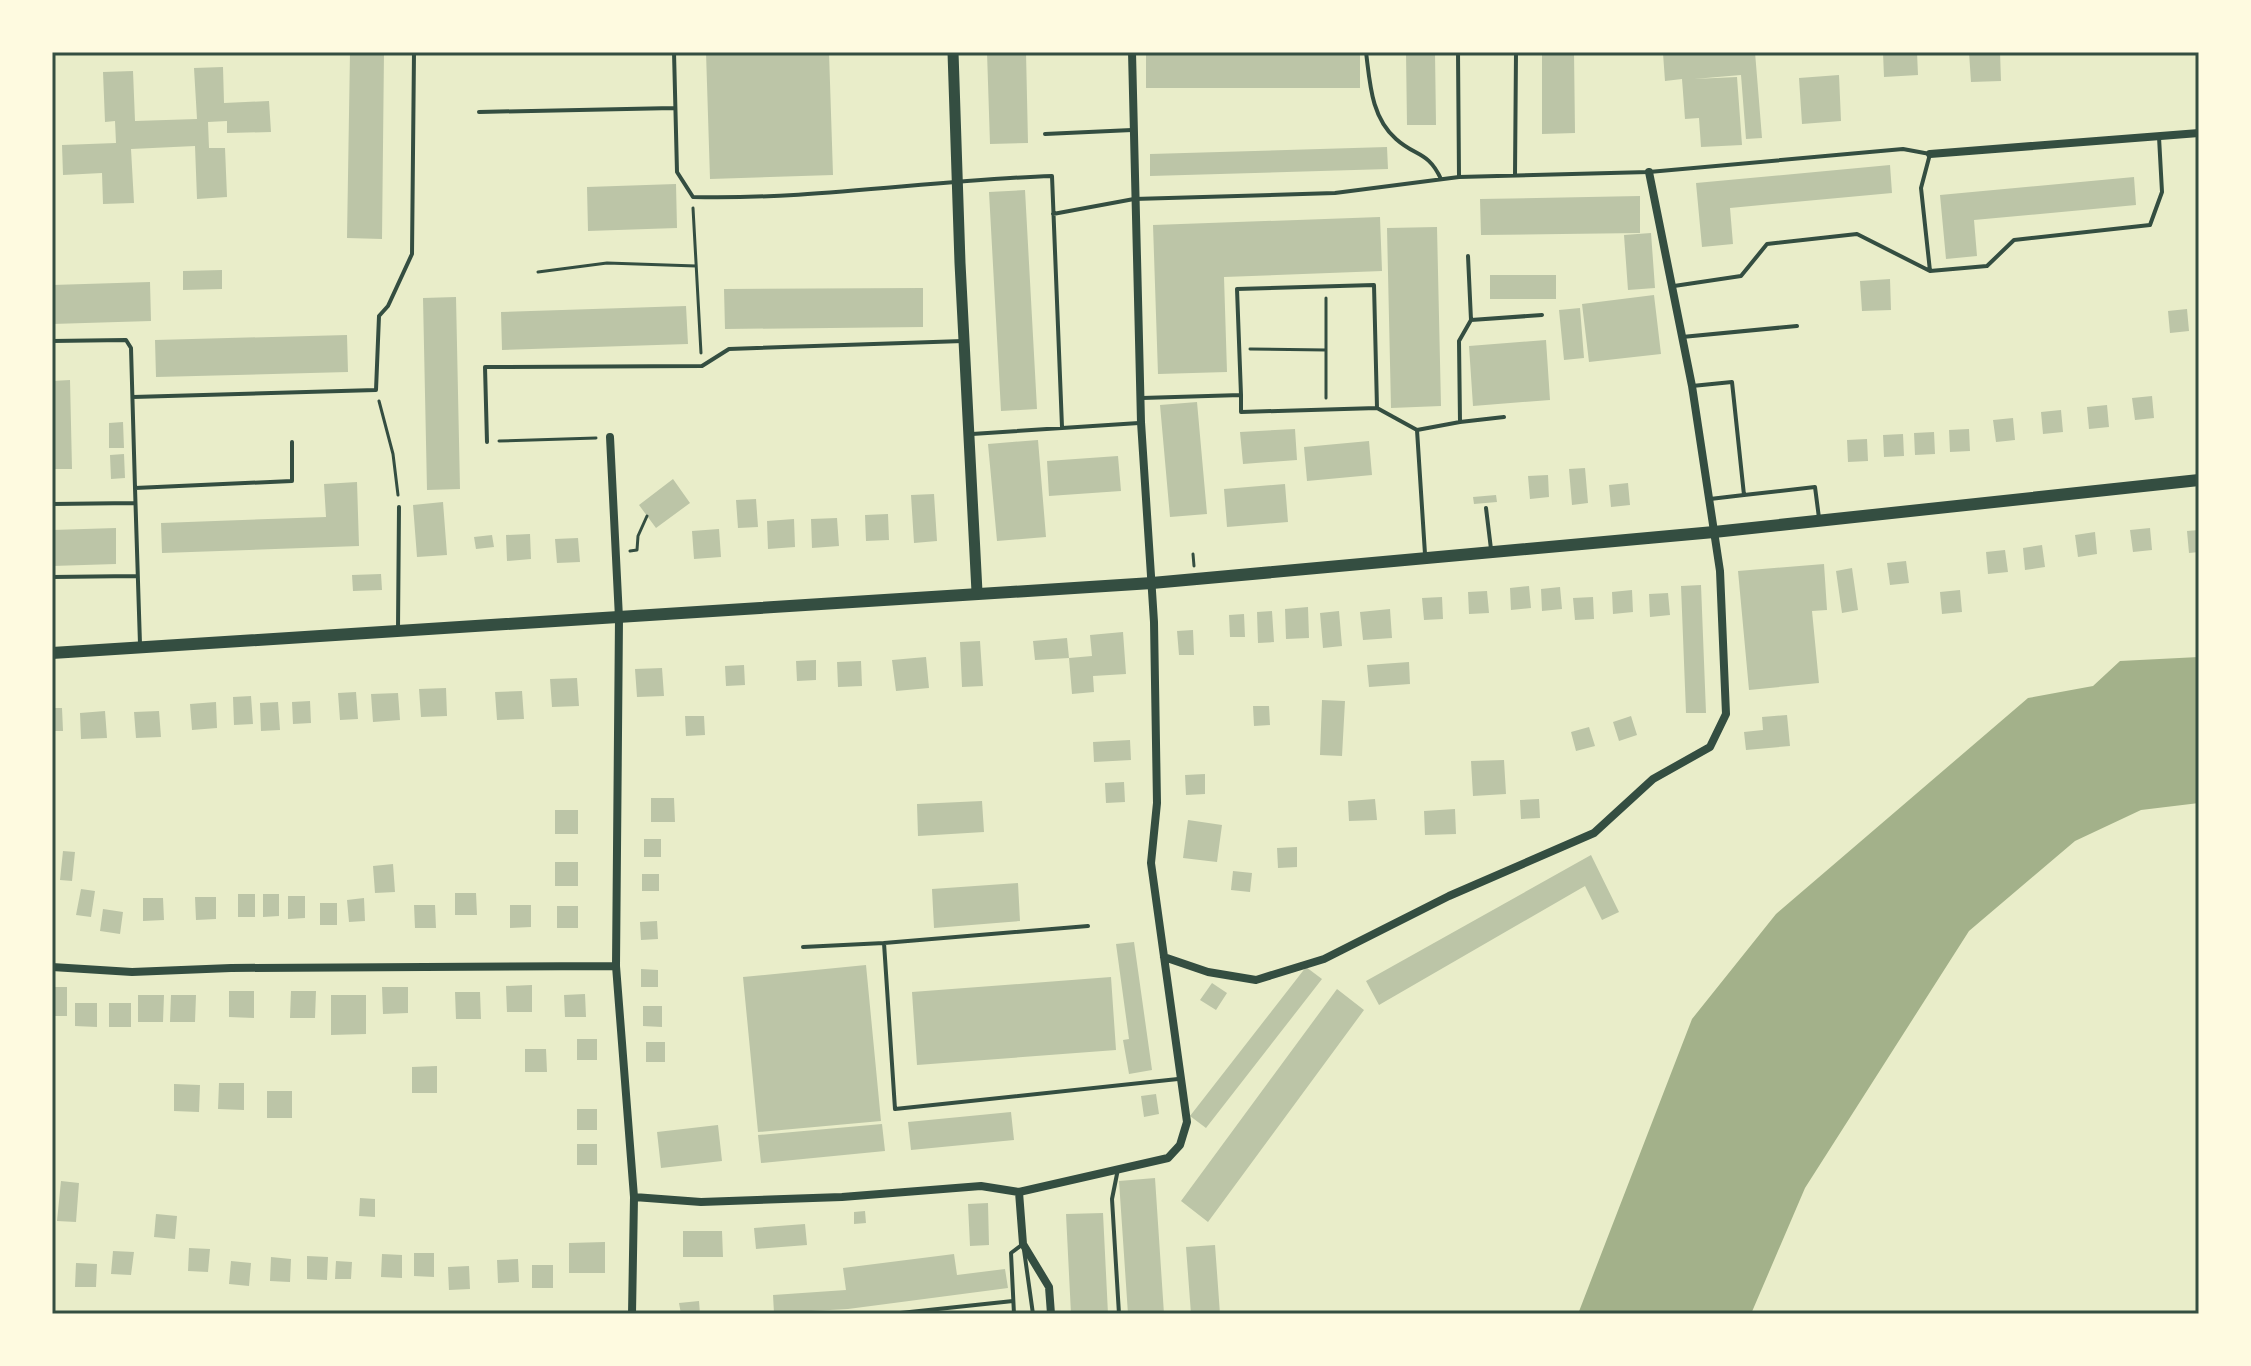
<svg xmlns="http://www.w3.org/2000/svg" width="2251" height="1366" viewBox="0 0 2251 1366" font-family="'Exo 2',sans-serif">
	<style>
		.water { fill: #a3b18a }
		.building { fill: #bcc5a7 }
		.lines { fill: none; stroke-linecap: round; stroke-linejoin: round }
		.path { stroke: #344e41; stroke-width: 3 }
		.service { stroke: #344e41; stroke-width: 4 }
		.minor { stroke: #344e41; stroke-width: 8 }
		.tertiary { stroke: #344e41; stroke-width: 11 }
		.secondary { stroke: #344e41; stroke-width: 12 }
		.neatline { fill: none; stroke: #344e41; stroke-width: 3 }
	</style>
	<rect width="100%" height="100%" fill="#e9edc9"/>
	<path class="water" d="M2199 657V803L2141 810 2075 841 1969 931 1805 1188 1751 1314H1578L1692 1019 1776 914 2028 698 2093 686 2120 661Z"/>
	<path class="building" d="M350 52H384L382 239 347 238Z
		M706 52H829L833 175 710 179Z
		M987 52H1026L1028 143 990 144Z
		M1146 52H1360V88H1146Z
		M1406 52H1435L1436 125H1407Z
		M1542 52H1574L1575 133 1542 134Z
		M1755 52 1762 138 1746 139 1741 75 1694 79 1737 77 1742 145 1701 147 1699 118 1685 119 1682 79 1665 81 1663 53Z
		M1883 52H1917L1918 75 1884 77Z
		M1969 52H2000L2001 81 1971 82Z
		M223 67 224 103 269 101 271 132 227 133V121L208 122 209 148H225L227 197 197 199 195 146 131 149 134 203 103 204 102 173 63 175 62 145 116 143 115 121 105 122 103 72 133 71 135 121 197 119 194 68Z
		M1839 75 1841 121 1802 124 1799 78Z
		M1387 147 1388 169 1150 176V154Z
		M1890 165 1892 193 1730 208 1733 244 1702 247 1696 183Z
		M2134 177 2136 205 1974 220 1977 256 1946 259 1940 195Z
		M676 184 677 228 588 231 587 187Z
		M1025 190 1037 409 1001 411 989 192Z
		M1640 196V233L1481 235 1480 199Z
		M1380 217 1382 271 1224 277 1227 372 1158 374 1153 225Z
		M1437 227 1441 406 1391 408 1387 228Z
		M1651 233 1655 288 1628 290 1624 235Z
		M222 270V289L183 290V271Z
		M1490 275H1556V299H1490Z
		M1890 279 1891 310 1862 311 1860 281Z
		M150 282 151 321 52 324V285Z
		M923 288V327L725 329 724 289Z
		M1654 295 1661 354 1589 362 1582 304Z
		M456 297 460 489 427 490 423 298Z
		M686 306 688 344 502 350 501 312Z
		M1580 308 1584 358 1564 360 1559 310Z
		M2187 309 2189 331 2170 333 2168 311Z
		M347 335 348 372 156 377 155 340Z
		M1546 340 1550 400 1473 406 1469 346Z
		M70 380 72 469H52V381Z
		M2152 396 2154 418 2135 420 2132 398Z
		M1197 402 1207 514 1170 517 1160 405Z
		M2107 405 2109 427 2089 429 2087 407Z
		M2061 410 2063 432 2043 434 2041 412Z
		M2013 418 2015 440 1996 442 1993 420Z
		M123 422 124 448H109V423Z
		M1295 429 1297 460 1243 464 1240 432Z
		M1969 429 1970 451 1950 452 1949 430Z
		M1934 432 1935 454 1915 455 1914 433Z
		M1903 434 1904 456 1884 457 1883 435Z
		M1867 439 1868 461 1848 462 1847 440Z
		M1038 440 1046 537 997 541 988 444Z
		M1369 441 1372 475 1307 481 1304 447Z
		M124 454 125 478 111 479 110 455Z
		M1118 456 1121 491 1049 496 1047 461Z
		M1585 468 1588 503 1572 505 1569 469Z
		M1548 475 1549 497 1530 499 1528 476Z
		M673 479 690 503 656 528 639 505Z
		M357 482 359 546 162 553 161 523 326 517 324 484Z
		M1628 483 1630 505 1611 507 1609 485Z
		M1285 484 1288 522 1227 527 1224 489Z
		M934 494 937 541 914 543 911 495Z
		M1496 495 1497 502 1474 504 1473 497Z
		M756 499 758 527 738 528 736 500Z
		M443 502 447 555 417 557 413 505Z
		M888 514 889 540 866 541 865 515Z
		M837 518 839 546 812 548 811 519Z
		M794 519 795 547 768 549 767 521Z
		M116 528V564L52 566V530Z
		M2150 528 2152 550 2133 552 2130 530Z
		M719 529 721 557 694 559 692 531Z
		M2199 530V552L2189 553 2187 531Z
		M2095 532 2097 554 2078 557 2075 535Z
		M530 534 531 559 507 561 506 535Z
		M492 535 494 547 476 549 474 537Z
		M578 538 580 562 557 563 555 539Z
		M2042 545 2045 567 2025 570 2023 548Z
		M2005 550 2008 572 1988 574 1986 552Z
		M1906 561 1909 583 1890 585 1887 563Z
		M1824 564 1827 610 1812 611 1819 683 1749 690 1738 571Z
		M1852 568 1858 610 1842 613 1836 571Z
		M381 574 382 590 353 591 352 575Z
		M1701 585 1706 713H1686L1681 586Z
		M1529 586 1531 608 1511 610 1510 588Z
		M1560 587 1562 609 1542 611 1541 589Z
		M1632 590 1633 612 1613 614 1612 592Z
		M1960 590 1962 612 1942 614 1940 592Z
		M1487 591 1489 613 1469 614 1468 592Z
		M1668 593 1670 615 1650 617 1649 594Z
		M1442 597 1443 619 1424 620 1422 598Z
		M1593 597 1594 619 1575 620 1573 598Z
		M1308 607 1309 638 1286 639 1285 609Z
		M1390 609 1392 638 1363 640 1360 612Z
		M1272 611 1274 642 1258 643 1257 612Z
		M1339 611 1342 646 1323 648 1320 613Z
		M1244 614 1245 637H1230L1229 615Z
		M1193 630 1194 655H1179L1177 631Z
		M1123 632 1126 674 1093 676 1094 692 1072 694 1069 658 1092 656 1090 635Z
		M1067 638 1069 658 1035 660 1033 641Z
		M980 641 983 686 962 687 960 642Z
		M926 657 929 688 896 691 892 660Z
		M816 660V680L797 681 796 661Z
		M861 661 862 686 838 687 837 662Z
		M1409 662 1410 684 1369 687 1367 665Z
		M744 665 745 685 726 686 725 666Z
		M662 668 664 696 637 697 635 669Z
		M577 678 579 706 552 707 550 679Z
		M446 688 447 716 421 717 419 689Z
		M522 691 524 719 497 720 495 692Z
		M356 692 358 719 340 720 338 693Z
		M398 693 400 720 373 722 371 694Z
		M251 696 253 724 234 725 233 697Z
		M1322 700 1345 701 1342 756 1320 755Z
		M310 701 311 723 293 724 292 702Z
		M216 702 217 728 192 730 190 704Z
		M278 702 280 730 261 731 260 703Z
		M1253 706H1269L1270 725 1254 726Z
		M52 708H62L63 731H52Z
		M105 711 107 738 81 739 80 713Z
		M159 711 161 737 136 738 134 712Z
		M1787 715 1790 746 1746 750 1744 732 1763 730 1762 717Z
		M685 716H704L705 735 686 736Z
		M1631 716 1637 735 1619 741 1613 722Z
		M1589 727 1595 746 1576 751 1571 732Z
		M1130 740 1131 760 1094 762 1093 742Z
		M1504 760 1506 794 1473 796 1471 761Z
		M1205 774V794L1186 795 1185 775Z
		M1124 782 1125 802 1106 803 1105 783Z
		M651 798H674L675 822H651Z
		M1375 799 1377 820 1349 821 1348 801Z
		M1539 799 1540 818 1521 819 1520 800Z
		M982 801 984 832 918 836 917 804Z
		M1455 809 1456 834 1425 835 1424 811Z
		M555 810H578V834H555Z
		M1188 820 1222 825 1217 862 1183 858Z
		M644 839H661V857H644Z
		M1297 847V867L1278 868 1277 848Z
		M63 851 75 852 72 881 60 880Z
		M1591 855 1619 912 1602 920 1585 886 1379 1005 1366 981Z
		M555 862H578V886H555Z
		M393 864 395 892 375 893 373 866Z
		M1233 871 1252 873 1250 892 1231 890Z
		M642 874H659V891H642Z
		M1018 883 1020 921 934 928 932 889Z
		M81 889 95 891 91 917 76 915Z
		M455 893H476L477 915H455Z
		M238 894H255V917H238Z
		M263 894H279V916L263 917Z
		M288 896H305V918L288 919Z
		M195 897H216V919L196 920Z
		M143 898H163L164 920 143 921Z
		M364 898 365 921 349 922 347 900Z
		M320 903H337V925H320Z
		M414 905H435L436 928H415Z
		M510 905H531V927L510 928Z
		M557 906H578V928H557Z
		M103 909 123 912 120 934 100 931Z
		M657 921 658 939 641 940 640 922Z
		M1134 942 1152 1070 1129 1074 1123 1040 1129 1039 1116 944Z
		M866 965 881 1121 758 1132 743 977Z
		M1306 967 1322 979 1206 1128 1190 1116Z
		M641 969 658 970V987H641Z
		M1111 977 1116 1050 917 1065 912 992Z
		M1212 983 1227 993 1216 1010 1200 1000Z
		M532 985V1012H507L506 986Z
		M52 987H67V1016H52Z
		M382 987H408V1013L383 1014Z
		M1337 989 1364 1010 1208 1222 1181 1201Z
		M229 991H254V1018L229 1017Z
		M291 991H316L315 1018H290Z
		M455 992H480L481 1019H456Z
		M585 994 586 1017H565L564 995Z
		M138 995H164L163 1022H138Z
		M171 995H196L195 1022H170Z
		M331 995H366V1034L331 1035Z
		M75 1003H97V1027L75 1026Z
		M109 1003H131V1027H109Z
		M643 1006H662V1027L643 1026Z
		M577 1039H597V1060H577Z
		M646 1042H665V1062H646Z
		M525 1049H546L547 1072H525Z
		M437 1066V1093H412V1067Z
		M219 1083H244V1110L218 1109Z
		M174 1084 200 1085 199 1112 174 1111Z
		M267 1091H292V1118H267Z
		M1156 1094 1159 1114 1144 1117 1141 1096Z
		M577 1109H597V1130H577Z
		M1011 1112 1014 1140 911 1150 908 1122Z
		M882 1124 885 1151 761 1163 758 1135Z
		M718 1125 722 1161 661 1168 657 1132Z
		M577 1144H597V1165H577Z
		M1155 1178 1164 1314H1128L1119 1181Z
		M61 1181 79 1183 76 1222 57 1221Z
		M360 1198 375 1199V1217L359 1216Z
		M988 1203 989 1245 970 1246 968 1204Z
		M865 1211 866 1223 854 1224V1212Z
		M1103 1213 1108 1314H1071L1066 1214Z
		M156 1214 177 1216 175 1239 154 1237Z
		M805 1224 807 1245 756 1249 754 1228Z
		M683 1231H722L723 1257H683Z
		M605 1242V1273H569V1243Z
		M1215 1245 1220 1314H1191L1186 1247Z
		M189 1248 210 1249 208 1272 188 1271Z
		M113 1251 134 1252 131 1275 111 1274Z
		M414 1253H434V1277L414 1276Z
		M382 1254 402 1255V1278L381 1277Z
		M954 1254 957 1275 1005 1269 1008 1288 848 1309 774 1313 773 1295 846 1290 843 1268Z
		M307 1256 328 1257 327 1280 307 1279Z
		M271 1257 291 1259 290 1282 270 1281Z
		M518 1259 519 1282 498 1283 497 1260Z
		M231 1261 251 1263 249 1286 229 1284Z
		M336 1261 352 1262 351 1279H335Z
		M76 1263 97 1264 96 1287H75Z
		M532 1265H553V1288H532Z
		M469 1266 470 1289 449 1290 448 1267Z
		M699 1301 700 1314H681L679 1303Z"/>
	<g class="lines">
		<path class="path" d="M693 208 701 353
			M538 272 607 263 696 266
			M1250 349 1326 350
			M1326 398V298
			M379 401 393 454 398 495
			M499 441 596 438
			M630 551 637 550 638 536 647 516
			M1193 554 1194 566"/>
		<path class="service" d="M674 52 677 172 693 197C812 200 932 180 1052 176L1062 427
			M1366 52C1370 83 1371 117 1396 139 1416 157 1428 151 1441 179
			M1458 52 1459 177
			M479 112 674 108
			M1045 134 1132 130
			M1515 175 1516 52
			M1053 214 1134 199 1335 193 1459 177 1649 172 1903 149 1930 154 1921 188 1930 271
			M1674 286 1741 276 1767 244 1857 234 1930 271 1987 266 2014 240 2150 225 2162 192 2159 137
			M1471 320 1542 315
			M1682 337 1797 326
			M52 341 126 340 131 348 135 488
			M1692 386 1732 382 1744 495 1710 499
			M133 397 376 390 379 316 388 306 412 254 414 52
			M1142 398 1241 395V412L1377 408 1374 285 1237 289 1241 395
			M1377 408 1417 430
			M1460 422 1504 417
			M972 434 1139 423
			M487 442 485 367 702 366 729 349 963 341
			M1744 495 1815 487 1819 518
			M52 504 135 503
			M1486 508 1491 549
			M1425 554 1417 430 1460 422 1459 341 1471 320 1468 256
			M52 577 136 576
			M398 630 399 507
			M140 644 135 488 292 481V442
			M1088 926 884 943 895 1109 1178 1079
			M803 947 884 943
			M1118 1169 1112 1199 1119 1314
			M1024 1250 1033 1314
			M891 1314 1013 1301
			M1014 1314 1011 1253 1023 1244"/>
		<path class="minor" d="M1930 154 2199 133
			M610 437 619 618 616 966 634 1197 632 1314
			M1164 957 1208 972 1256 980 1324 959 1449 896 1594 833 1653 779 1710 747 1726 714 1720 571 1692 386 1649 172
			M52 967 132 972 231 968 616 966
			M1019 1192 1023 1244 1049 1287 1051 1314
			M634 1197 701 1202 842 1197 981 1186 1019 1192 1168 1158 1180 1145 1187 1122 1151 863 1157 803 1154 622 1141 422 1132 52"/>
		<path class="tertiary" d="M953 52 960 263 977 592"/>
		<path class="secondary" d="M52 653 1152 583 1714 532 2199 480"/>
	</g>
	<rect width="2251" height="1366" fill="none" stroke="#fefae0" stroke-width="108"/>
	<rect x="54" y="54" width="2143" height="1258" class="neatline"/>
</svg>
